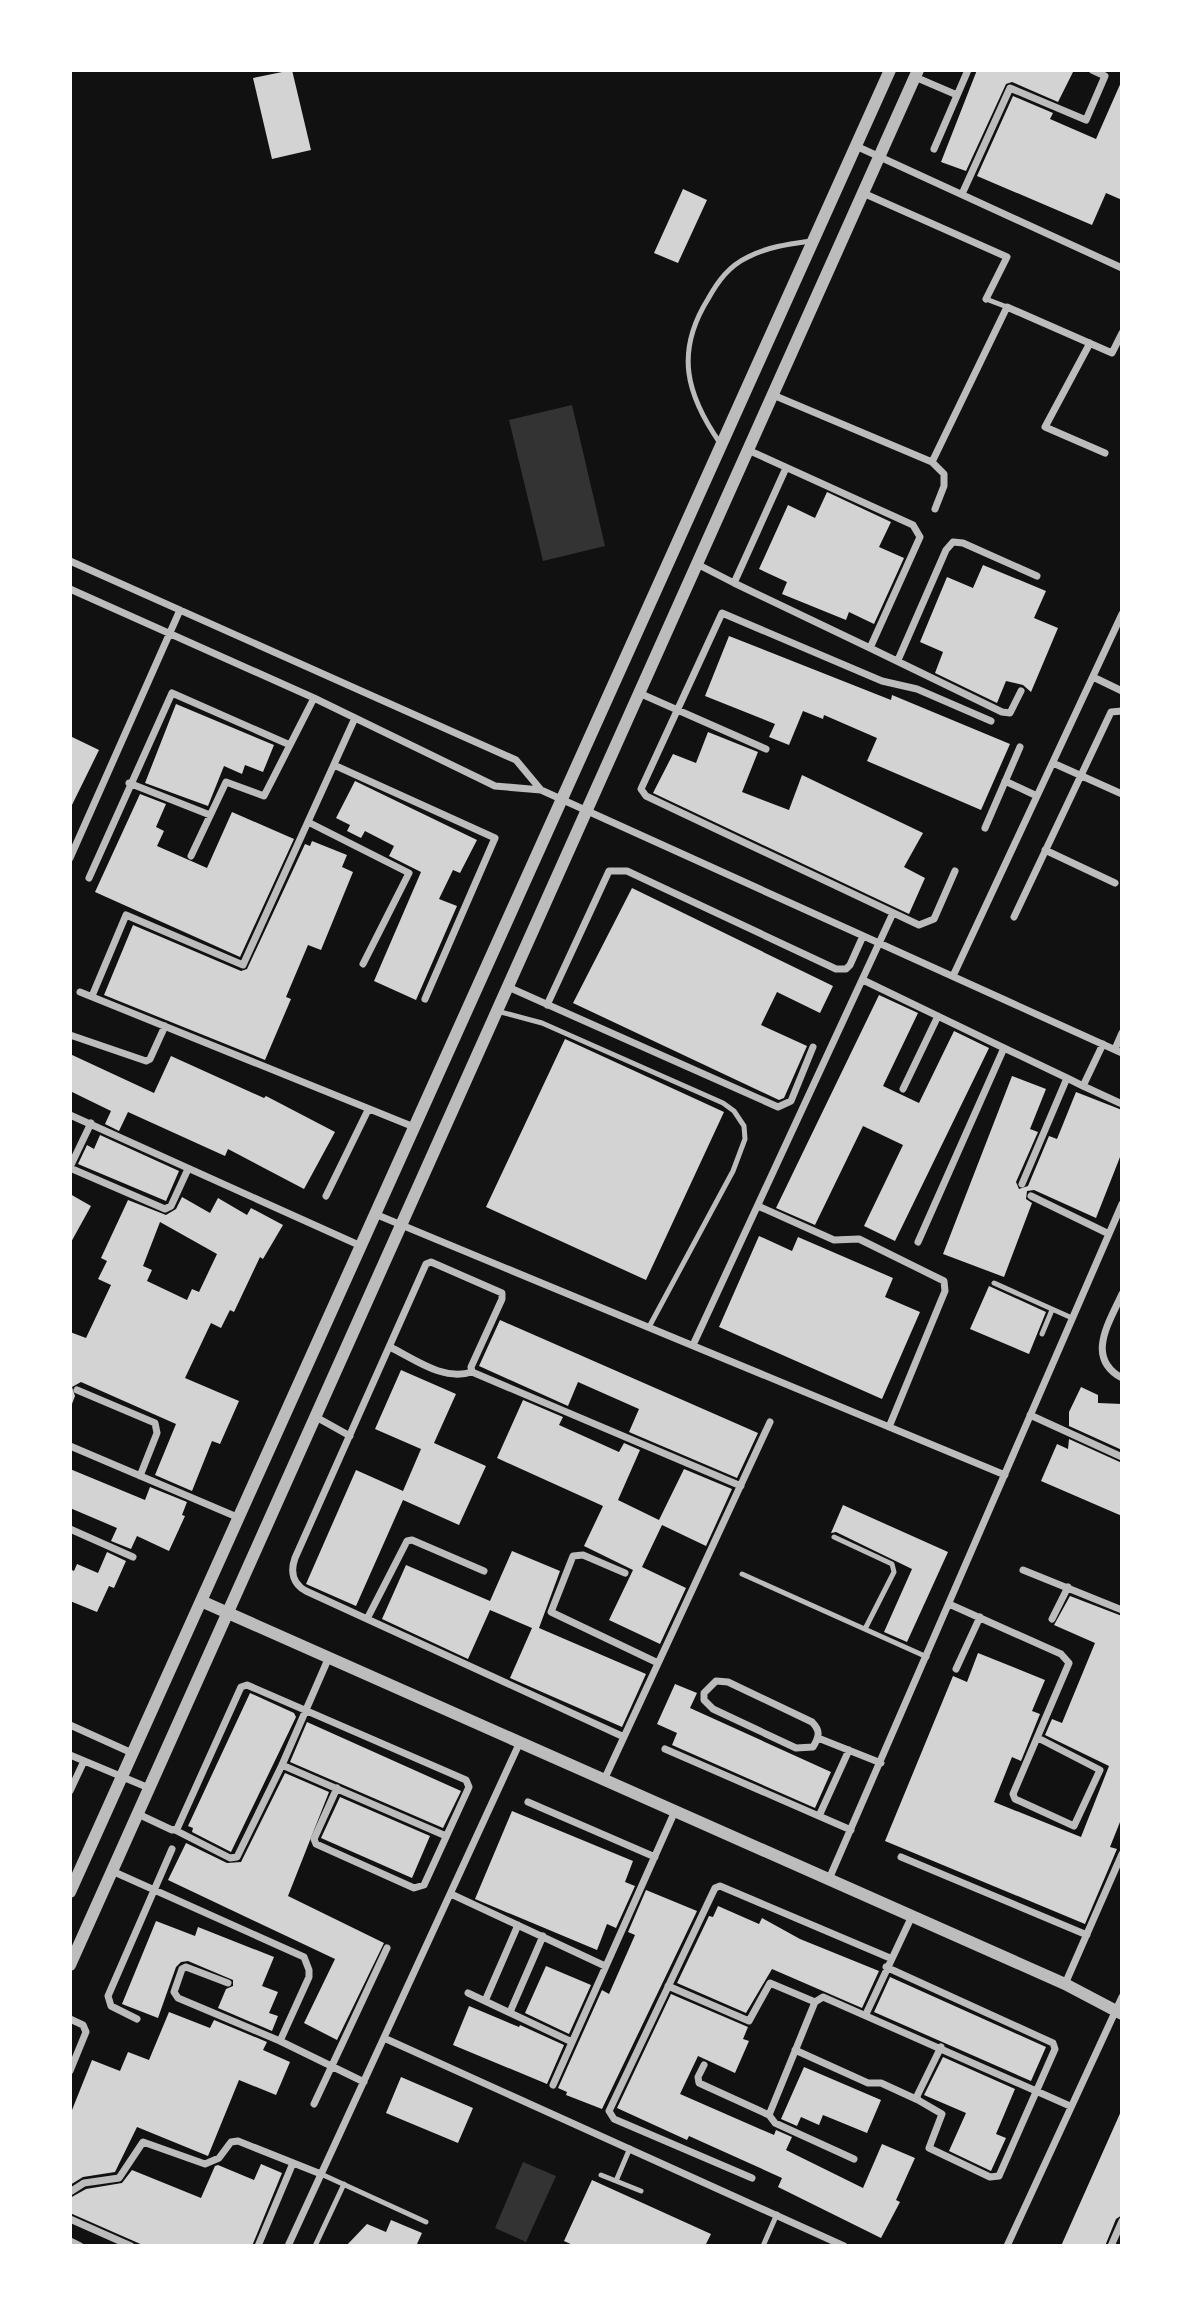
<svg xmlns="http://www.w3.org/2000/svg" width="1192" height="2316" viewBox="0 0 1192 2316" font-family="Karla,sans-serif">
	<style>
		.water { fill: #333 }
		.building { fill: #d3d3d3; fill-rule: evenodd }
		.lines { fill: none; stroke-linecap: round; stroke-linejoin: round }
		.service { stroke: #bcbcbc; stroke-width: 5 }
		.minor { stroke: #bcbcbc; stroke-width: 7 }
		.tertiary { stroke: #bcbcbc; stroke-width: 12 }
	</style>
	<rect width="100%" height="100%" fill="#111"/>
	<path class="water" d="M572 405 605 546 543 561 509 420Z
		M523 2162 556 2176 526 2242 495 2228Z"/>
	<path class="building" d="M292 70 311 150 272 159 253 78Z
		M977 70H1074L1058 102 1012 82 1006 84 966 171 941 162Z
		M1122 80V200L1106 193 1092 225 977 176 1013 96 1053 113 1050 119 1096 139Z
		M683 189 707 200 678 263 654 253Z
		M827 492 891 522 879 547 904 558 874 624 849 612 846 620 782 594 787 582 759 569 788 505 815 518Z
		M983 565 1046 591 1034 618 1058 628 1031 692 1023 685 1006 681 997 703 935 673 943 652 920 642 947 577 973 588Z
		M729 636 891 700 892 695 1010 744 981 810 867 761 877 738 824 715 823 719 803 711 789 745 769 737 775 724 705 696Z
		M176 704 274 745 263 772 245 765 242 774 224 766 208 806 145 783Z
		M708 732 758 752 742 792 789 810 802 775 923 833 904 867 925 878 909 914 653 793 673 754 696 763Z
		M70 736 99 750 70 809Z
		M355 781 477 840 460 873 453 870 439 899 457 906 416 1000 374 981 421 872 389 856 394 846 365 831 361 838 347 831 350 825 336 818Z
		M140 794 166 804 156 827 164 831 157 846 207 868 232 812 294 839 240 957 95 892Z
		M312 841 347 855 342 867 353 872 321 950 308 945 286 997 291 999 265 1060 104 995 133 925 241 971 247 969 305 844 310 846Z
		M632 888 833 986 820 1013 777 992 761 1025 807 1046 784 1098 779 1100 573 1003Z
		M879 995 918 1013 883 1086 919 1103 954 1031 989 1048 895 1241 864 1226 903 1145 863 1126 815 1225 776 1208Z
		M565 1039 724 1112 646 1280 486 1207Z
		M70 1054 154 1093 171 1056 264 1098 266 1096 335 1132 304 1189 228 1149 225 1156 128 1112 119 1131 105 1124 111 1111 70 1091Z
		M1012 1076 1046 1089 1030 1129 1038 1132 1016 1182 1019 1189 1028 1186 1049 1136 1057 1139 1076 1092 1122 1110V1152L1096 1218 1034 1190 1027 1191 1026 1199 1032 1203 1004 1277 943 1254Z
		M100 1135 179 1171 166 1201 78 1164 87 1145 94 1149Z
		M70 1194 91 1206 70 1244Z
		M182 1197 210 1213 218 1198 247 1215 251 1208 283 1225 263 1259 260 1257 234 1312 230 1310 221 1328 211 1323 185 1378 239 1401 220 1444 212 1441 192 1491 155 1475 176 1424 81 1382 72 1387 75 1396 70 1409V1332L86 1338 111 1285 98 1279 107 1261 101 1258 128 1200 166 1215 176 1209ZM160 1222 217 1254 199 1292 192 1289 187 1300 147 1281 152 1270 143 1266Z
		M759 1236 792 1251 798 1237 893 1278 885 1297 920 1312 882 1399 719 1327Z
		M989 1286 1046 1312 1029 1354 970 1329Z
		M500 1320 758 1433 737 1478 629 1432 639 1409 578 1382 568 1406 479 1366Z
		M401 1370 456 1394 434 1443 486 1466 459 1525 403 1500 356 1606 306 1584 356 1470 403 1491 421 1449 375 1429Z
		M1081 1387 1098 1395V1403L1122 1404V1450L1069 1426V1412Z
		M523 1400 563 1417 559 1425 619 1452 624 1443 640 1450 618 1500 659 1520 684 1469 732 1489 706 1546 662 1525 642 1567 686 1588 660 1644 609 1620 633 1570 584 1546 603 1506 497 1458Z
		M1069 1439 1122 1463V1516L1041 1481 1057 1444 1068 1449Z
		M70 1469 145 1500 150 1487 187 1502 182 1515 185 1516 169 1551 137 1536 131 1549 111 1541 117 1528 70 1508Z
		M843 1505 948 1552 907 1642 884 1632 912 1569 836 1532 831 1533Z
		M512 1551 560 1571 539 1628 646 1674 622 1727 510 1678 532 1628 490 1610 468 1659 382 1619 406 1565 490 1601Z
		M107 1552 126 1561 114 1588 109 1586 97 1612 70 1601V1569L74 1571 77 1564 98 1573Z
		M1070 1596 1122 1616V1817L1110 1847 1117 1849 1085 1924 885 1841 953 1676 967 1682 978 1653 1045 1680 1032 1711 1040 1714 1021 1761 1012 1757 994 1802 1081 1837 1109 1766 1045 1735 1052 1719 1062 1723 1095 1643 1054 1625Z
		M675 1684 697 1693 690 1708 831 1772 815 1808 672 1745 677 1733 657 1724Z
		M250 1693 294 1713 296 1717 231 1852 192 1832 193 1828 188 1826Z
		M307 1722 461 1791 443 1828 290 1762Z
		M285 1773 329 1792 288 1896 384 1943 337 2040 304 2023 335 1959 168 1880 186 1843 227 1863 241 1862Z
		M340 1797 430 1836 412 1878 321 1838Z
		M512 1811 633 1861 625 1882 635 1886 616 1928 607 1924 597 1950 475 1899Z
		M646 1890 697 1911 602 2109 566 2095 567 2092 558 2088 602 1990 609 1994 635 1935 628 1932Z
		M718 1906 759 1924 762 1918 800 1939 879 1971 862 2008 772 1969 746 2013 677 1983 709 1916 713 1917Z
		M156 1921 195 1936 198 1927 274 1957 262 1986 278 1992 269 2013 278 2016 272 2031 218 2008 226 1989 233 1986V1980L188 1961 181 1962 176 1967 158 2018 122 2004Z
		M546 1966 591 1985 569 2034 525 2013Z
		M890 1977 1046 2047 1031 2081 874 2012Z
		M671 1994 748 2027 743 2039 749 2041 735 2073 698 2056 680 2094 774 2135 776 2130 792 2137 786 2150 863 2188 882 2144 915 2158 896 2200 900 2202 881 2238 778 2187 782 2178 689 2136 687 2140 617 2108Z
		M469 2006 519 2027 520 2025 564 2045 547 2084 453 2045Z
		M169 2012 210 2028 214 2020 267 2042 263 2050 290 2062 276 2095 239 2080 208 2156 137 2127 115 2172 83 2177 70 2185V2115L92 2060 120 2071 128 2052 149 2060Z
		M943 2057 1015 2089 996 2134 1006 2138 991 2171 949 2151 966 2113 924 2095Z
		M804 2067 881 2100 867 2133 823 2115 819 2125 801 2117 797 2126 781 2119Z
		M401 2077 473 2108 458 2143 386 2113Z
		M1122 2109V2215L1116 2219 1105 2246H1061Z
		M261 2164 282 2173 252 2246H145L70 2213V2198L86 2189 122 2183 132 2170 201 2198 215 2166 218 2165 254 2180Z
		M592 2180 711 2234 705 2246H575L564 2241Z
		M391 2220 422 2233 417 2244 420 2246H346L367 2224 386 2232Z"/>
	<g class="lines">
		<path class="service" d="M986 299 1007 307
			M720 443C686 394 675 352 708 299 718 281 729 266 748 257 767 247 789 244 810 241
			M497 1011 542 1023 723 1103 734 1111 744 1126 745 1139 733 1171 649 1327
			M994 1283 1072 1318
			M1042 1334 1052 1310
			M834 1537 892 1564 894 1572 865 1629
			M742 1574 927 1657
			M630 2148 616 2181 641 2191
			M321 2174 426 2222
			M601 2175 616 2181
			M315 2246 344 2184
			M763 2246 777 2214"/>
		<path class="minor" d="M915 77 957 95
			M856 146 1122 268
			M934 149 968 70
			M863 193 1007 257 986 299
			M962 194 1010 88 1086 120 1105 76 1092 70
			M1090 343 1045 427 1105 453
			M773 395 932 462 944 474V486L935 509
			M748 450 913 525 920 537 870 648 1002 712 1010 713 1021 691
			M932 462 1007 307 1112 353 1122 333
			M70 561 516 760 541 790
			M697 564 734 583 786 468
			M734 583 870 648
			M70 589 314 698 495 786 541 790 1122 1053
			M898 660 946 550 953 542 963 543 1037 576
			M1093 677 1122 691
			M639 693 766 749
			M1053 763 1122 794
			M334 765 495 838 425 999
			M1005 781 1037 796
			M129 783 210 815
			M308 822 409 873 363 964
			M985 828 1020 747
			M1045 850 1115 883
			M191 856 226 782 264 796 314 698
			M70 858 180 610
			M955 871 934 919 919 925 646 796 641 789 722 613 882 681 917 689 991 721
			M89 878 172 693 290 745
			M1014 917 1111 712 1122 711
			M953 976 1122 614
			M863 980 1004 1048
			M508 987 778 1107 791 1101 813 1047
			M80 992 414 1127
			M92 996 126 915 243 965 355 718
			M547 1005 609 871H627L836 969H846L850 965 863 936
			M70 1035 146 1061 150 1059 165 1026
			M1115 1049 1122 1033
			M1083 1086 1122 1104
			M903 1089 938 1016
			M70 1115 361 1246
			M70 1167 91 1123
			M70 1168 165 1209 171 1206 188 1169
			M1022 1184 1067 1078 1083 1086 1103 1044
			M326 1196 368 1110
			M1031 1196 1109 1234
			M758 1206 834 1240 859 1239 944 1281 945 1291 889 1427
			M375 1214 1005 1475
			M918 1242 1004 1048 1067 1078
			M1122 1294C1109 1323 1085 1358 1122 1378
			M693 1345 893 913
			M390 1347C416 1360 443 1381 472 1372
			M77 1390 155 1423 157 1433 140 1476
			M1030 1415 1122 1457
			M316 1417 350 1436
			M70 1446 237 1517
			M70 1529 133 1557
			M1023 1570 1122 1610
			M625 1573 583 1555 573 1556 551 1612 658 1663
			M949 1604 1061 1654 1069 1663 1013 1794 1015 1799 1074 1826 1100 1770 1038 1738
			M367 1619 407 1541 412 1540 484 1571
			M1052 1619 1068 1587
			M956 1669 980 1617
			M716 1681 728 1682 812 1722C821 1731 819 1737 813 1747L796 1748 713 1709 704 1700V1693Z
			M70 1725 132 1753
			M624 1737 306 1591C293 1584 290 1572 295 1558L426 1264 431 1262 502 1293V1299L471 1367 472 1372 741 1486
			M818 1738 881 1763
			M665 1749 851 1830
			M70 1755 149 1788
			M282 1765 446 1836
			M604 1780 770 1422
			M70 1791 84 1761
			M528 1802 655 1857
			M138 1814 172 1830 177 1829 241 1687 247 1685 466 1780 469 1787 424 1885 414 1888 316 1844 314 1839 337 1788
			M819 1816 849 1750
			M175 1830 230 1858 237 1857 282 1765 329 1657
			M901 1857 1087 1935
			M112 1871 304 1957 309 1970V1977L280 2041 364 2082
			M829 1879 1122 1204
			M451 1894 605 1966
			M886 1967 1053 2043 1055 2049 999 2176 990 2177 929 2148 942 2114 918 2100 917 2096 941 2047
			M228 1983 186 1967 182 1969 174 1992 178 1998 280 2041
			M1065 1984 1122 1854
			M668 1986 749 2021 770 1983 815 2002
			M468 1993 572 2042
			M485 2001 518 1925
			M510 2012 543 1936
			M866 2014 912 1916
			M70 2019 83 2025 86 2032 70 2071
			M137 2019 111 2006 108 1996 172 1849
			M384 2038 844 2246
			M795 2050 868 2083H881L918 2100
			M704 2065 698 2077 699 2083 769 2115 775 2123 854 2159
			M553 2085 675 1811
			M314 2104 387 1948
			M769 2115 815 2002 823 1997 1070 2106
			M752 2178 614 2119 609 2111 715 1888 720 1886 890 1958
			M70 2192 84 2183 119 2178 143 2142 205 2164 219 2158 231 2142 238 2141 321 2174
			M70 2219 131 2246
			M70 2241 80 2246
			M258 2246 293 2163
			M288 2246 520 1742
			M1007 2246 1122 1997
			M1111 2246 1122 2221"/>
		<path class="tertiary" d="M201 1601 1065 1984 1122 2014
			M70 1892 890 70
			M70 1965 918 70"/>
	</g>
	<rect width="1192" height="2316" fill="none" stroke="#ffffff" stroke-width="144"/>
</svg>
